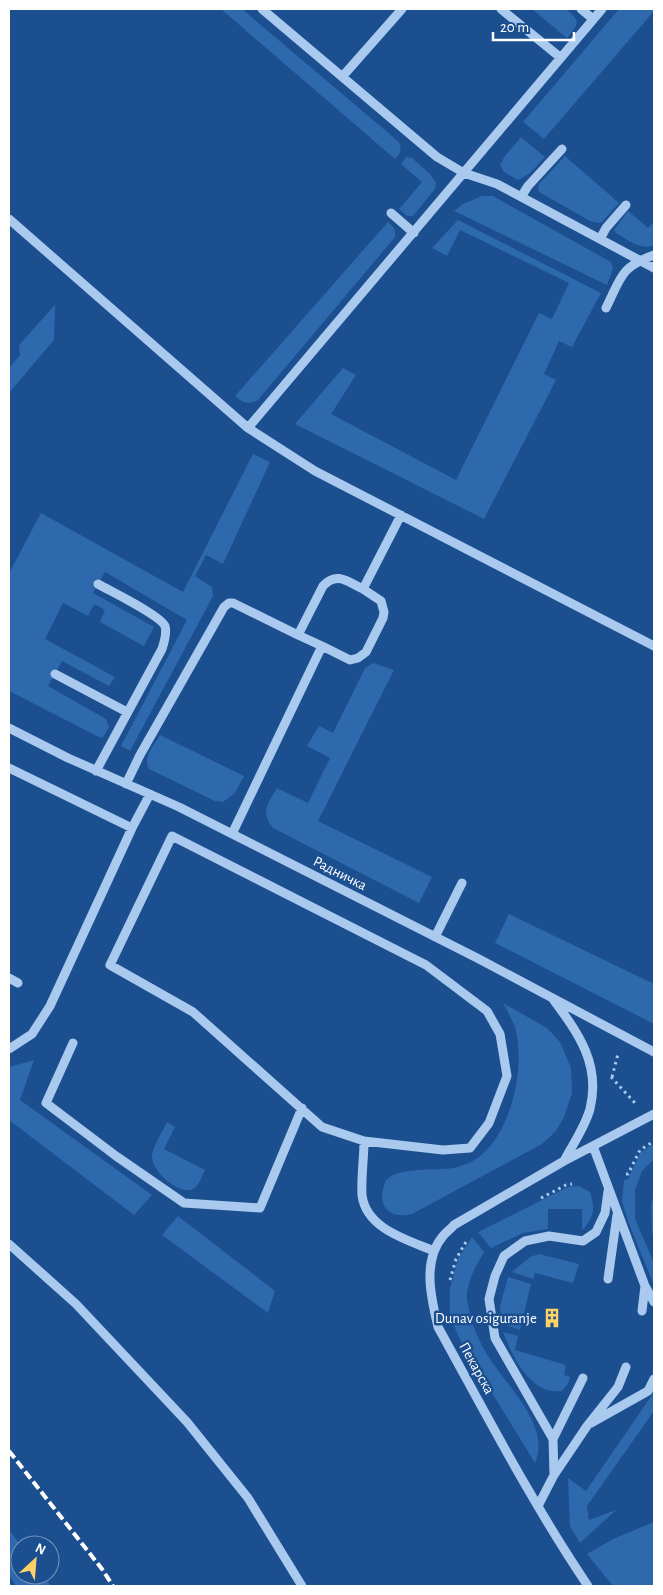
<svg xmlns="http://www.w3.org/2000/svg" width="663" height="1595" viewBox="0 0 663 1595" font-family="'Alegreya Sans',sans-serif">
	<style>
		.green { fill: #2e69ad }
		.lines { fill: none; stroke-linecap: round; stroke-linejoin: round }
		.path { stroke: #a9c9ee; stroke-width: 3; stroke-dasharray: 2.5 4; stroke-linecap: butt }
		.minor { stroke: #a9c9ee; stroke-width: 9 }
		.rail { stroke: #fff; stroke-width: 4; stroke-dasharray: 9 4; stroke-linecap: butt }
		.labels { text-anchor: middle; stroke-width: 5; stroke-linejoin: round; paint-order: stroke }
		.street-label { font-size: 15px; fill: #fff; stroke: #1b4f8f }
		.poi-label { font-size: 15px; fill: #fff; stroke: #1b4f8f; text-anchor: end }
	</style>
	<rect width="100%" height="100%" fill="#1b4f8f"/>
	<path class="green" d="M221 9H242L399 142C402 151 401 153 395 159Z
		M532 9H566C581 21 579 24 567 38Z
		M619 9H654V11L544 139 523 122Z
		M521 137 545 157 529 174 518 180 504 172 500 165 504 157Z
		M565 156 619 203 602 222 598 223 590 221 539 192 538 189 539 184Z
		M406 157 412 158 430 174 436 183 435 189 413 216H407L399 209 422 182 401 164Z
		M482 196H493L611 262 613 269 607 285 454 211 463 204Z
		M628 211 648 228 654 222V245C641 251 628 240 616 233L614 230Z
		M458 220 601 293 572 347 559 341 544 374 556 380 484 519 295 424 343 368 356 375 331 414 456 480 539 313 552 319 569 283 460 230 447 256 432 248Z
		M388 222C394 227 396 229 395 237L258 400C248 405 243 403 235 396Z
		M55 305 54 340 9 393V368L20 355 19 345Z
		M253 454 270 462 223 564 206 555 195 576 212 587 213 596 130 751 121 746 187 620 105 572 93 593 154 627 144 646 100 622 105 610 94 604 88 616 63 603 45 639 115 677 109 686 62 661 48 686 106 719 109 727 104 736 101 738 9 691V573L41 513 183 592Z
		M373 663 394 670 318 821 432 877 419 903 273 828C260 812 268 803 277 788L308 803 330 758 307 746 319 726 333 733 365 668Z
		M160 735 244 776 235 793 223 802 215 801 149 769C142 758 154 745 160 735Z
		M509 914 654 984V1024L495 943Z
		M503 1003 547 1028 560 1042 571 1068 572 1093 564 1117 556 1131 542 1144 412 1214C393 1219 378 1209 383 1189 384 1187 384 1184 385 1182 394 1166 438 1171 454 1168 461 1166 473 1162 479 1157 512 1132 526 1065 515 1027 512 1019 507 1011 503 1003Z
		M34 1060 20 1100 152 1195 134 1215 9 1120V1067Z
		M167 1122 175 1127 164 1149 205 1170C202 1176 199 1186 193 1189 179 1196 150 1170 152 1155 154 1145 162 1132 167 1122Z
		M654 1144V1159L642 1171 635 1190V1219L654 1263V1285L629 1224 622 1201 624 1180 628 1179 641 1152Z
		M579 1186 590 1192C595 1207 595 1218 582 1230V1209H548V1229L523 1233 491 1248 478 1232 568 1187Z
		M654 1194V1236L652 1233 651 1205Z
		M178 1216 275 1291 268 1313 162 1235Z
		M472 1237 484 1252C477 1264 466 1283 467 1298 469 1320 480 1345 492 1362 510 1389 551 1428 535 1463L462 1344 450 1317V1288L458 1259Z
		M539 1254 579 1264 573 1283 535 1273 533 1279 512 1272 530 1257Z
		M508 1277 531 1284 520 1330 502 1324 500 1306Z
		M503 1332 518 1336 515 1350 566 1365 564 1375 570 1377 568 1384 562 1391C530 1395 513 1357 503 1332Z
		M654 1392V1411L587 1506 589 1520 616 1510 580 1543 570 1526 568 1478 586 1491Z
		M654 1522V1586H613L587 1554 613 1539Z
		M9 1529 20 1545V1575H42L51 1586H16L9 1575Z"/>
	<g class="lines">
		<path class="path" d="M611 1077 635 1103
			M612 1077 618 1054
			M626 1174H628L640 1150 654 1141
			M541 1198 566 1185 572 1184
			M450 1280 456 1259 467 1240"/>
		<path class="minor" d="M262 9 437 157 464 173 497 184 654 268
			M501 9 561 58
			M581 9 593 19
			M342 77 402 9
			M521 197 528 186 562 149
			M391 213 414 233
			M9 219 248 428 315 471 654 646
			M600 239 606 228 626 205
			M606 308C621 278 620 267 654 255
			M248 428 602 9
			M322 646 350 660 358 658 366 652 383 618 384 612 381 601 363 589
			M55 674 127 712
			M9 728 68 758 179 807 479 959 654 1052
			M9 768 132 828 150 794
			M96 771 162 649C164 643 167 633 165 626 160 615 110 591 98 584
			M126 784 140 755 224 607 229 603H233L298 635 323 586C337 571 348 582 363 589L401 515
			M232 834 322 646 298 635
			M172 836 426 965 487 1011 500 1034 507 1076 489 1123 470 1148 443 1150 364 1141 322 1127 193 1012 110 965Z
			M435 937 462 883
			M9 978 18 983
			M553 999C578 1033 601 1064 590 1109 585 1127 573 1144 564 1161
			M73 1043 46 1103 116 1156 184 1203 260 1208 302 1108
			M9 1049 32 1034 50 1006 132 828
			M364 1141C364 1158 361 1177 362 1195 366 1229 408 1240 434 1251
			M593 1146 645 1286 654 1302
			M9 1244 76 1304 187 1422 248 1498 302 1586
			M608 1279 617 1215
			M642 1311 645 1286
			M591 1423 648 1391 654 1379
			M553 1439 495 1338 489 1299 495 1276 504 1256 525 1241 549 1236 583 1241 596 1232 605 1213 608 1191
			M554 1475 587 1426 618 1387 626 1367
			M538 1506 554 1475 553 1439 583 1378
			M588 1586C532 1503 486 1414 438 1327 431 1298 422 1261 443 1236 446 1232 451 1229 454 1225L564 1161 654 1114"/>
		<path class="rail" d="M9 1451 102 1569 113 1586"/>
	</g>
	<defs>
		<symbol id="building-bare" viewBox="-9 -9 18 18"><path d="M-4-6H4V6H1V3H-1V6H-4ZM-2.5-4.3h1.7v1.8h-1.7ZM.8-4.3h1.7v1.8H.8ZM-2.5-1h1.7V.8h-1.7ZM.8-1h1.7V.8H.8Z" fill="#ffd166" stroke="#1b4f8f" stroke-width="2.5" paint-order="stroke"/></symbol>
	</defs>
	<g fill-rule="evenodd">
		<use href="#building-bare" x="538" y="1304" width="28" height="28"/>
	</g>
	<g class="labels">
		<g class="street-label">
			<text transform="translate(340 873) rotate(27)" y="5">Радничка</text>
			<text transform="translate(477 1368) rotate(61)" y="5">Пекарска</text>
		</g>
		<g class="poi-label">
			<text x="537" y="1323">Dunav osiguranje</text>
		</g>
	</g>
	<rect width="663" height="1595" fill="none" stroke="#ffffff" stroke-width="20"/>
	<g transform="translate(35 1560) rotate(26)"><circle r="24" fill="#1b4f8f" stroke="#7695bc"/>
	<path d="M0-4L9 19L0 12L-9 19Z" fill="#ffd166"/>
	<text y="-8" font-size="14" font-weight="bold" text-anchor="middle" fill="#ffffff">N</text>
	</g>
	<path d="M493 32v8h81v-8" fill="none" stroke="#ffffff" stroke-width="2.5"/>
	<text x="500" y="32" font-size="15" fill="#ffffff" stroke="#1b4f8f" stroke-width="4" paint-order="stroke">20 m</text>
</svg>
